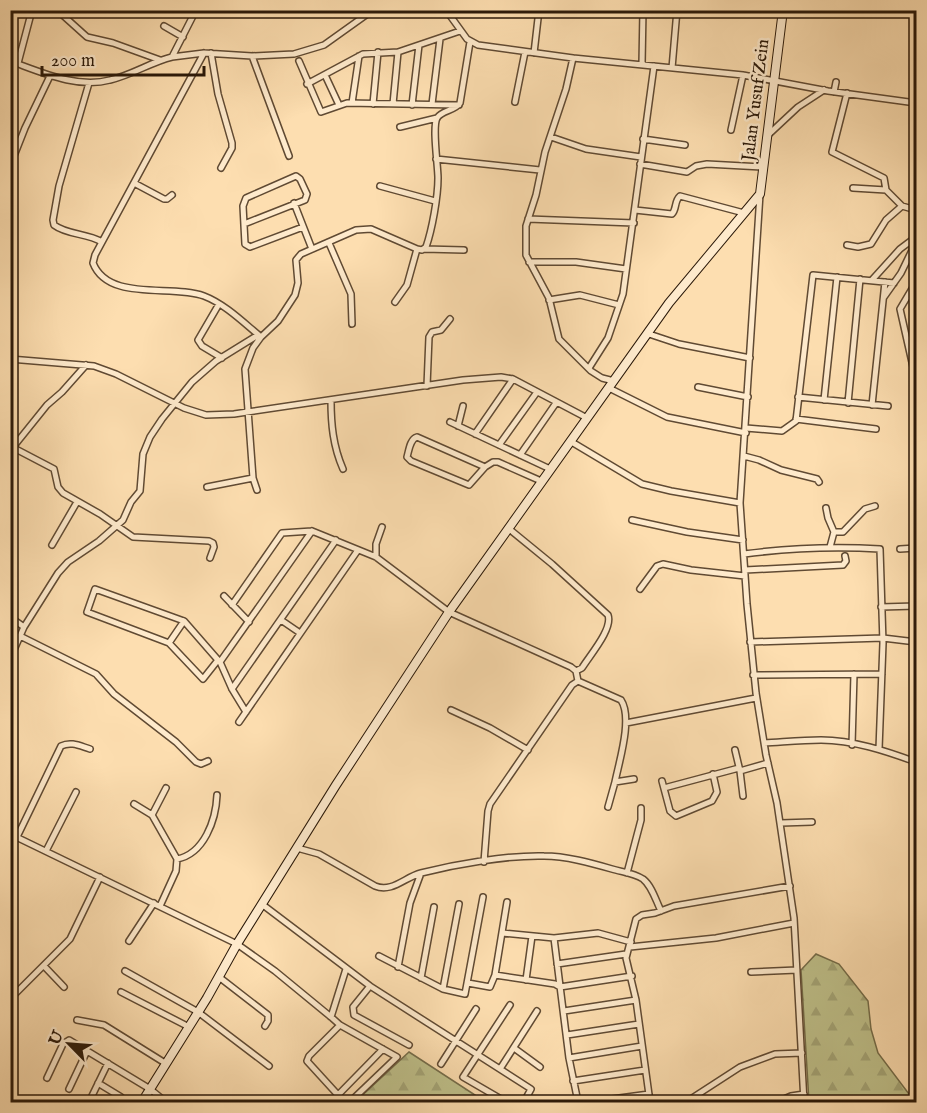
<svg xmlns="http://www.w3.org/2000/svg" width="927" height="1113" viewBox="0 0 927 1113" font-family="'IM FELL English',serif">
	<style>
		.forest { fill: url(#forest-firs); stroke: #756d4a; stroke-width: 1.5 }
		.lines { fill: none; stroke-linecap: round; stroke-linejoin: round }
		.street-casing { stroke: #604a33; stroke-width: 8 }
		.secondary-casing { stroke: #2b1909; stroke-width: 10 }
		.street { stroke: #feeacc; stroke-width: 5 }
		.secondary { stroke: #feeacc; stroke-width: 8 }
		.labels { text-anchor: middle; stroke-width: 5; stroke-linejoin: round; paint-order: stroke }
		.street-label { font-size: 18px; fill: #2b1909; stroke: #feeacc }
	</style>
	<defs>
		<pattern id="forest-firs" width="22" height="20" patternUnits="userSpaceOnUse" patternTransform="scale(1.5)"><rect width="22" height="20" fill="#bfc18b"/><path d="M5 1l3.5 6h-7zM16 11l3.5 6h-7z" fill="#a4a577"/></pattern>
	</defs>
	<rect width="100%" height="100%" fill="#fddeb0"/>
	<filter id="stains"><feTurbulence type="fractalNoise" baseFrequency=".00333" numOctaves="4"/><feColorMatrix values="0 0 0 0 .2 0 0 0 0 .09 0 0 0 0 .02 0 0 0 .5 -.17"/></filter>
	<radialGradient id="worn" r=".72"><stop offset=".6" stop-color="#630" stop-opacity="0"/><stop offset="1" stop-color="#630" stop-opacity=".3"/></radialGradient>
	<path class="forest" d="M816 954 839 964 868 1001 871 1029 878 1053 915 1102H809L801 970Z
		M409 1052 475 1095 470 1102H355Z"/>
	<g class="lines">
		<defs>
			<path id="street" d="M57 10 87 37 113 43 160 60
				M446 10 467 39 478 45 573 58 743 75 828 91 916 103
				M164 26 183 37
				M204 53 95 255 93 263C108 302 172 284 204 296 225 304 244 323 261 337
				M211 53 218 94 232 143V148L221 168
				M534 53 539 10
				M252 56 289 156
				M172 57 204 53 252 56 294 54 324 45 373 10
				M573 58 566 89 545 152 536 195 526 226V255L549 298 559 339 591 371 602 378 614 381
				M10 61C41 72 77 89 110 80 132 75 151 62 172 57L196 10
				M299 61 321 112 347 103 459 105
				M18 63 32 10
				M642 64 643 10
				M672 68 677 10
				M325 75 339 105
				M89 83 59 186 53 220 54 225C67 235 87 233 102 242
				M307 84 363 54 398 52 460 31
				M834 92 836 82
				M847 93 832 152 884 178 886 190
				M515 102 525 52
				M352 103 359 56
				M373 104 378 52
				M393 104 398 52
				M432 104 440 39
				M412 105 419 45
				M400 127 437 118
				M731 130 743 75
				M768 135 798 107 824 90
				M551 137 586 149 641 157
				M643 139 685 145
				M436 159 540 170
				M640 164 687 172 696 166 707 164 762 167
				M10 166 25 128 50 76
				M134 183 164 199H167L172 195
				M380 186 435 201
				M853 188 886 190 902 206 916 210
				M760 194 740 503 747 604 756 693 766 755 777 803 794 918 804 1102
				M294 203 312 249
				M635 210 672 214C677 209 674 201 680 196L744 213
				M528 219 634 223
				M244 224 305 200 307 194 300 179 296 176 246 198 243 206 245 244 250 247 303 227
				M329 243 351 294 352 324
				M847 245 858 247 871 244 886 220 902 206
				M424 249 464 250
				M529 262H576L626 269
				M872 280 900 249 916 237
				M916 282 900 309 916 380
				M884 297 901 273 916 242
				M549 300 580 295 619 305
				M395 302 407 285 417 249
				M219 304 198 340 202 346 222 358
				M649 334 679 344 750 358
				M10 359 94 366 116 374 184 408 206 415 234 414 463 380 501 377 513 379 587 418
				M589 368 608 338 623 294 654 66
				M427 386 429 337 432 332 441 330 450 319
				M698 387 748 397
				M609 388 667 417 746 433
				M798 397 888 406
				M331 400C331 424 333 446 343 469
				M824 400 837 277
				M848 403 860 279
				M872 405 885 282
				M796 419 876 429
				M450 422 550 469
				M458 426 463 406
				M746 428 782 431 796 421 813 275 894 283
				M475 434 513 379
				M570 441 642 484 671 491 740 503
				M915 444 916 380
				M499 445 537 392
				M10 446 54 469 58 487 63 493 100 514 133 537 209 541 213 543 214 547 210 558
				M10 451 47 405 62 392 86 365
				M520 455 556 403
				M744 456 759 460 781 470 817 479 819 482
				M485 467 469 485 411 461 407 457C409 450 410 439 417 437L485 467 493 462H498L541 481
				M207 487 253 478
				M257 490 253 478 245 369 253 348 261 337 278 321 295 295 298 283 296 260 301 254 356 230 371 229 417 249 422 250 426 247C432 230 438 197 438 178 438 166 432 127 437 118 442 110 455 111 460 103L470 42
				M826 508 828 518 834 532
				M632 520 687 532 743 540
				M508 528 552 564 608 615C613 629 590 655 582 668L576 671
				M52 545 77 502
				M830 547 834 532H843L865 509 875 506
				M900 549 916 548
				M744 554C790 548 834 546 880 549L883 643 879 749
				M376 557V544L382 527
				M745 570 843 565 846 561 845 556
				M640 589 657 566 663 564 691 570 745 576
				M224 596 249 622
				M232 605 282 533 312 531 376 557 449 612 571 667 576 671 578 681
				M881 607 916 606
				M10 617 24 627
				M281 620 300 633
				M20 636 96 674 114 694 176 742 196 762 201 764 208 761
				M750 642 883 638 916 642
				M169 643 184 621
				M10 659 24 627 58 573 68 562 99 541 123 520 131 502 140 491 143 454 150 437 162 419 192 382 216 361 258 335
				M218 660 203 679 169 643 87 612 95 589 184 621 218 660 220 662 232 689 246 712
				M220 662 312 531
				M753 675 882 674
				M578 681 621 700C633 718 619 762 615 782L634 779
				M232 689 336 540
				M451 710 490 728 528 750
				M239 722 358 550
				M626 723 756 698
				M764 743C783 742 802 740 821 740 853 740 886 751 916 762
				M852 745 854 674
				M735 750 740 771 743 796
				M740 771 768 763
				M662 781 670 811 676 816 712 801 717 792 713 774
				M664 788 739 768
				M134 804 152 815 177 859 176 871 160 906
				M608 807 615 782
				M152 815 166 788
				M781 823 812 822
				M10 834 237 944 275 971 331 1017 340 1025 309 1056 307 1061 338 1095 328 1102
				M17 837 61 746C71 741 80 746 90 749
				M297 848 319 854 375 886C392 893 405 877 421 873 457 864 508 855 544 856 566 856 591 863 612 869 622 872 634 873 643 879 652 886 656 901 661 911
				M46 851 76 792
				M177 859C204 854 216 820 217 795
				M484 862 488 811 490 804 572 685 578 681
				M627 873 641 820V808
				M263 905 370 986 531 1089 524 1102
				M502 933 554 938 598 933 631 942
				M554 938 569 1058 578 1102
				M129 941 154 903
				M630 947 716 938 794 923
				M379 956 443 989 465 994 483 897
				M557 964 626 954
				M44 966 64 987
				M398 967 410 903 421 873
				M125 971 198 1012 269 1066
				M751 972 797 970
				M495 975 507 902
				M219 977 268 1015V1021L265 1026
				M421 978 434 907
				M526 980 532 936
				M468 983 490 987 495 975 555 984 560 987 632 976
				M370 986 353 1007 354 1015 409 1045
				M443 989 459 904
				M121 992 189 1027
				M10 1002 14 995 70 939 100 877
				M564 1011 636 1000
				M331 1017 346 969
				M77 1020 104 1025 165 1063
				M340 1025 397 1057 352 1100C345 1103 342 1100 338 1095L383 1049
				M567 1035 639 1024
				M514 1048 540 1067
				M569 1058 642 1046
				M441 1064 476 1009
				M500 1069 537 1011
				M47 1078 63 1044 69 1040 150 1089 166 1102
				M573 1081 645 1070
				M98 1083 121 1097
				M69 1089 87 1051
				M89 1102 108 1063
				M506 1102 463 1077 510 1005
				M590 1102 649 1094
				M650 1102 636 1000 626 958 636 919 642 915 655 913 674 906 790 886
				M686 1102 740 1067 775 1054 802 1053
				M777 1102 791 1096 804 1094"/>
			<path id="secondary" d="M142 1102 207 998 237 944 336 785 449 612 669 303 760 194 783 10"/>
		</defs>
		<use href="#street" class="street-casing"/>
		<use href="#secondary" class="secondary-casing"/>
		<use href="#street" class="street"/>
		<use href="#secondary" class="secondary"/>
	</g>
	<g class="labels">
		<g class="street-label">
			<text transform="translate(755 100) rotate(-83)" y="6">Jalan Yusuf Zein</text>
		</g>
	</g>
	<rect width="927" height="1113" fill="none" stroke="#fddeb0" stroke-width="36"/>
	<rect x="12" y="12" width="903" height="1089" fill="none" stroke="#2b1909" stroke-width="3"/>
	<rect x="18" y="18" width="891" height="1077" fill="none" stroke="#2b1909" stroke-width="1.5"/>
	<g transform="translate(69 1044) rotate(295)" stroke="#feeacc" stroke-width="4.5" paint-order="stroke">
	<path d="M0-4.5L10 22L0 15L-10 22Z" fill="#2b1909"/>
	<text y="-9" font-size="16" font-weight="bold" text-anchor="middle" fill="#2b1909">U</text>
	</g>
	<path d="M42 66v9h162v-9" fill="none" stroke="#2b1909" stroke-width="3"/>
	<text x="51" y="66" font-size="18" fill="#2b1909" stroke="#feeacc" stroke-width="4.5" paint-order="stroke">200 m</text>
	<rect width="100%" height="100%" filter="url(#stains)"/>
	<rect width="100%" height="100%" fill="url(#worn)"/>
</svg>
